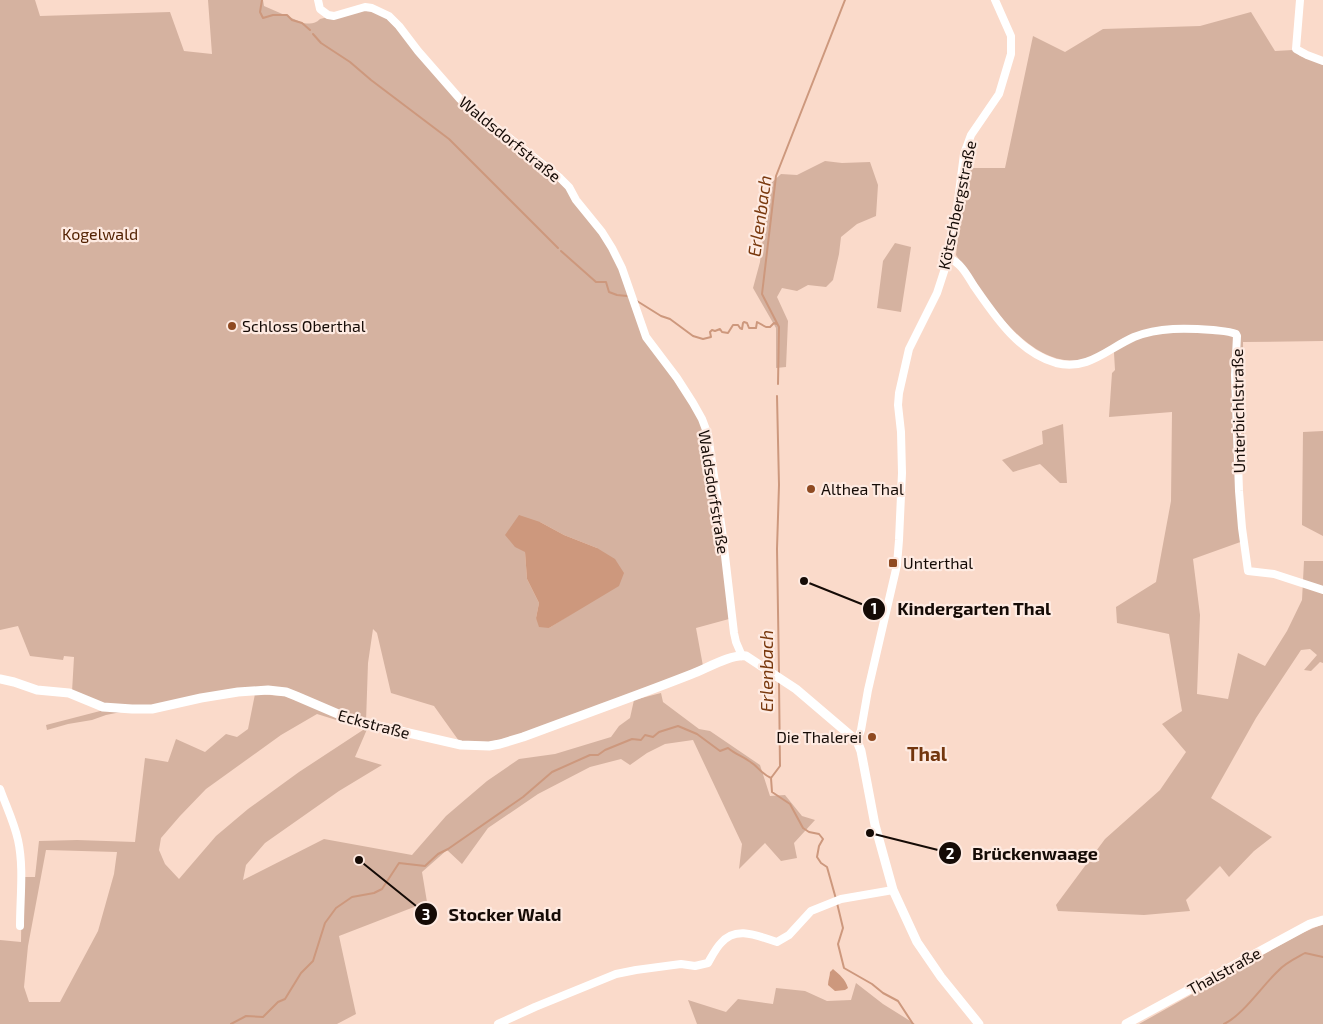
<svg xmlns="http://www.w3.org/2000/svg" width="1323" height="1024" viewBox="0 0 1323 1024" font-family="'Exo 2',sans-serif">
	<style>
		.green { fill: #d5b2a0; fill-rule: evenodd }
		.water { fill: #cd987d }
		.lines { fill: none; stroke-linecap: round; stroke-linejoin: round }
		.stream { stroke: #cd987d; stroke-width: 2 }
		.minor { stroke: #fff; stroke-width: 8 }
		.tertiary { stroke: #fff; stroke-width: 9 }
		.poi-dot { fill: #8f4a21; stroke: #feeae1; stroke-width: 2 }
		.labels { text-anchor: middle; stroke-width: 4.5; stroke-linejoin: round; paint-order: stroke }
		.street-label { font-size: 16px; fill: #150b06; stroke: #feeae1 }
		.park-label { font-size: 16px; fill: #522101; stroke: #feeae1 }
		.poi-label { font-size: 16px; fill: #150b06; stroke: #feeae1; text-anchor: start }
		.water-label { font-size: 18px; font-style: italic; fill: #79380d; stroke: #feeae1 }
		.quarter-label { font-size: 19px; font-weight: bold; fill: #73360e; stroke: #feeae1 }
		.leader { fill: none; stroke: #150b06; stroke-width: 2 }
		.callout-dot { fill: #150b06; stroke: #feeae1; stroke-width: 2 }
		.mark-label { font-size: 15px; text-anchor: middle; font-weight: bold; fill: #fff }
		.callout-label { font-size: 18px; text-anchor: middle; font-weight: bold; fill: #150b06; stroke: #feeae1; stroke-width: 4.5; stroke-linejoin: round; paint-order: stroke }
	</style>
	<rect width="100%" height="100%" fill="#fadaca"/>
	<path class="green" d="M0 0H35L40 16 170 12 184 51 212 54 208 0H263L264 6 303 23C311 24 315 24 320 19L365 8 387 17 431 70 558 178 611 249 621 269 632 307 643 337 692 405 700 420 705 436 720 529 729 619 696 628 703 666 522 735 489 742 459 741 434 706 391 693 377 633 373 629 368 663 366 722 270 689 155 707 104 705 72 692 74 657 64 656 63 660 30 656 18 626 0 630ZM540 522 564 535 597 548 576 611 549 628 536 618 539 603 527 579 525 552Z
		M1251 12 1275 51 1293 50 1300 56 1323 63V341L1243 342 1244 435 1242 437V490L1246 540 1193 559 1200 615 1197 694 1228 699 1238 653 1265 666 1287 631 1302 600 1304 561H1323V663L1320 662 1311 671 1304 670 1317 655 1310 649 1301 650 1256 718 1211 798 1272 837 1254 851 1229 877 1220 866 1186 900 1190 911 1144 915 1058 911 1056 905 1105 839 1160 790 1186 752 1162 724 1182 711 1169 634 1117 623 1116 607 1156 582 1171 501 1172 412 1109 417 1112 373 1115 370 1114 353 1111 347C1101 352 1091 358 1080 360 1026 368 982 292 956 255L965 168H1005L1033 36 1065 52 1103 29 1200 26Z
		M825 161 842 163 870 162 878 185 876 216 857 224 841 237 839 254 833 280 826 287 808 285 797 291 782 288 777 297 788 321 786 367 776 368V328L753 288 760 262 769 185 781 174 797 175Z
		M895 243 911 247 901 312 877 308 883 261Z
		M1063 424 1067 483H1060L1040 464 1013 472 1002 460 1043 444 1042 431Z
		M1323 431V536L1302 525 1303 432Z
		M661 693 663 702 699 729 710 731 760 765 770 796 785 795 802 816 815 820 794 843 797 858 781 861 765 843 739 869 742 844 693 740 665 744 647 753 630 765 621 759 590 767 538 794 488 828 462 864 447 850 422 872 427 902 339 936 356 1014 337 1024H0V940L21 942 22 877H35L39 841 77 840 135 842 145 758 168 762 176 739 205 752 226 734 237 737 248 729 255 694 285 696 368 727 355 757 382 765 339 791 265 843 246 865 243 880 324 839 412 855 446 816 487 781 519 759 555 754 611 737 619 726 630 718 634 700ZM317 714 362 728 363 730 299 772 248 809 216 836 179 879 165 864 159 850 161 838 180 816 206 789 281 735ZM46 850 117 852 114 874 98 931 60 1002H29L24 987 28 946Z
		M104 710 121 712 106 715 92 720 68 724 47 730 46 725Z
		M1323 924V1024H1139L1302 933Z
		M856 983 883 1004 915 1024H697L688 1000 726 1012 738 999 773 1004 776 988 805 991 827 1001 851 1000Z"/>
	<path class="water" d="M519 515 540 522 564 535 597 548 615 559 624 573 619 586 549 628 539 627 536 618 539 603 527 579 525 552 515 547 505 535Z
		M833 969C840 975 845 979 848 988L845 990 835 991 828 985C828 980 830 976 830 972Z"/>
	<g class="lines">
		<path class="stream" d="M262 0 260 12 263 18 273 15H287L292 20 302 23 310 30
			M313 34 321 43 350 62 371 80 449 139 558 248
			M561 251 596 282H606L609 292 617 295 627 296
			M637 301 661 316 670 319 693 336 703 339 711 337 710 332 712 330 715 331 720 329 722 332 728 333 733 325H738L740 328 742 329 743 323 744 322 747 323 749 328H756L757 322 766 327H770L774 323 777 324
			M778 384 779 327 762 294 776 176 845 0
			M777 396 779 485 777 549 779 673
			M779 683 780 766 771 778 772 792 790 804 803 828 809 832 819 834 823 839 819 846 817 857 821 863 827 867 836 899
			M837 903 843 928 838 944 844 968 872 984 883 993 898 1001 913 1024
			M231 1024 246 1016 263 1017 278 1002 285 999 301 973 313 961 325 923 336 908 352 897 374 893 382 889 399 863 425 866 438 854 448 849 523 797 552 772 590 755H598L605 750 632 739 641 740 645 735 653 737 659 732 678 726 697 734 720 751 728 748C735 754 742 756 749 761 758 766 760 773 771 778
			M1224 1024C1243 1015 1262 986 1278 971 1285 963 1296 958 1305 953L1323 957"/>
		<path class="minor" d="M318 0 320 9 328 15 334 16 365 7 372 8 389 16 399 26 418 51 460 99 560 178 569 187 576 200 602 232 612 248 622 268 646 337 677 378 693 403 702 419 708 435 722 530 734 633 736 642 742 656
			M1300 0 1296 49 1307 55 1323 61
			M949 258C961 263 967 275 974 286 995 316 1018 352 1056 363 1088 371 1107 349 1134 337 1159 327 1187 328 1213 330 1221 331 1229 331 1236 334L1237 336 1235 375 1239 491 1242 528 1248 571 1274 574 1323 590
			M857 741 861 730 868 690 897 565 899 540 902 473 901 432 898 405 899 393 909 349 937 293 952 247 964 154 971 135 999 94 1011 54V36L995 0
			M0 789C6 806 14 822 18 840 24 867 20 898 20 926
			M498 1024 535 1007 616 974 636 970 681 964 695 966 708 963C712 956 716 948 721 943 736 925 758 936 777 942L789 935 811 911 841 899 893 890"/>
		<path class="tertiary" d="M0 679 14 682 37 690 69 693 103 707 132 709H152L201 698 238 692 268 690 286 692 296 696 352 720 461 745 489 746 500 744 523 737C579 716 636 696 692 674 706 669 730 654 746 656L796 689 857 741 861 751 875 825 893 890 917 942 941 977 979 1024
			M1126 1024 1310 924 1323 920"/>
	</g>
	<g class="poi-dot">
		<circle cx="232" cy="326" r="5"/>
		<circle cx="811" cy="489" r="5"/>
		<rect x="888" y="558" width="10" height="10" rx="2.5"/>
		<circle cx="872" cy="737" r="5"/>
	</g>
	<g class="labels">
		<g class="street-label">
			<text transform="translate(510 139) rotate(39)" y="6">Waldsdorfstraße</text>
			<text transform="translate(957 205) rotate(-78)" y="6">Kötschbergstraße</text>
			<text transform="translate(1238 411) rotate(-91)" y="6">Unterbichlstraße</text>
			<text transform="translate(714 492) rotate(81)" y="6">Waldsdorfstraße</text>
			<text transform="translate(374 724) rotate(15)" y="6">Eckstraße</text>
			<text transform="translate(1224 971) rotate(-29)" y="6">Thalstraße</text>
		</g>
		<g class="park-label">
			<text x="100" y="240">Kogelwald</text>
		</g>
		<g class="poi-label">
			<text x="242" y="332">Schloss Oberthal</text>
			<text x="821" y="495">Althea Thal</text>
			<text x="903" y="569">Unterthal</text>
			<text x="862" y="743" text-anchor="end">Die Thalerei</text>
		</g>
		<g class="water-label">
			<text transform="translate(760 216) rotate(-82)" y="6">Erlenbach</text>
			<text transform="translate(767 671) rotate(-90)" y="6">Erlenbach</text>
		</g>
		<g class="quarter-label">
			<text x="927" y="761">Thal</text>
		</g>
	</g>
	<path class="leader" d="M804 581L874 609M870 833L950 853M359 860L426 914"/>
	<g class="callout-dot">
		<circle cx="804" cy="581" r="5"/>
		<circle cx="870" cy="833" r="5"/>
		<circle cx="359" cy="860" r="5"/>
		<circle cx="874" cy="609" r="12"/>
		<circle cx="950" cy="853" r="12"/>
		<circle cx="426" cy="914" r="12"/>
	</g>
	<g class="mark-label">
		<text x="874" y="614">1</text>
		<text x="950" y="859">2</text>
		<text x="426" y="920">3</text>
	</g>
	<g class="callout-label">
		<text x="974" y="615">Kindergarten Thal</text>
		<text x="1035" y="860">Brückenwaage</text>
		<text x="505" y="921">Stocker Wald</text>
	</g>
</svg>
